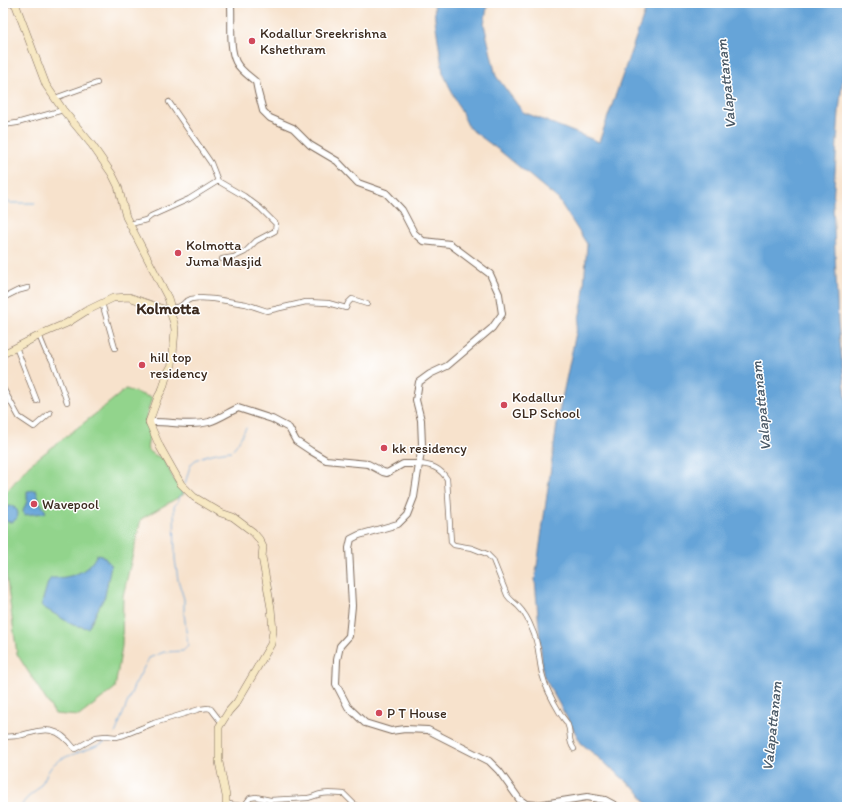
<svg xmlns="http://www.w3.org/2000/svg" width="850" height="810" viewBox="0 0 850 810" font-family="Itim,sans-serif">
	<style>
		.green { fill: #92d48c; stroke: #667f55 }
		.water { fill: #66a4d8; stroke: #50677b }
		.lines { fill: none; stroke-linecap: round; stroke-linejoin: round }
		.stream { stroke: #66a4d8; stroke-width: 1 }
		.minor-casing { stroke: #7d6a5b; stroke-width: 6 }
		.tertiary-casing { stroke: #7d6a5b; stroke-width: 8 }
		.secondary-casing { stroke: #7d6a5b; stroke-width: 8 }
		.minor { stroke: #fff; stroke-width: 4.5 }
		.tertiary { stroke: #fff; stroke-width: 6 }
		.secondary { stroke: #f7e8c3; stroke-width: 7 }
		.poi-dot { fill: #d1495b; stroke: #fff; stroke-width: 1.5 }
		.labels { text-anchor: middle; stroke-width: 3; stroke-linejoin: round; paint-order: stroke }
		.poi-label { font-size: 14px; fill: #3b2a1e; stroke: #fff; text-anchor: start }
		.water-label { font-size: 15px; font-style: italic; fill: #4c5b68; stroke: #fff }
		.quarter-label { font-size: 16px; font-weight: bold; fill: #3b2a1e; stroke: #fff }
	</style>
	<rect width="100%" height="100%" fill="#fff"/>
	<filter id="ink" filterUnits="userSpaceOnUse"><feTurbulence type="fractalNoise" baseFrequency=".025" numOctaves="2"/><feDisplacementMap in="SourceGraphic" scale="8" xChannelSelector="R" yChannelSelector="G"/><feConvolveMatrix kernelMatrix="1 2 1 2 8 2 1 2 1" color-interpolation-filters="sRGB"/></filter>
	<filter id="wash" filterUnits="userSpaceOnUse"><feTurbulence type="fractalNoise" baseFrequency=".012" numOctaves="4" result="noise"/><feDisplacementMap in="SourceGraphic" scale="16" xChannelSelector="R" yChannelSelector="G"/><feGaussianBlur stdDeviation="0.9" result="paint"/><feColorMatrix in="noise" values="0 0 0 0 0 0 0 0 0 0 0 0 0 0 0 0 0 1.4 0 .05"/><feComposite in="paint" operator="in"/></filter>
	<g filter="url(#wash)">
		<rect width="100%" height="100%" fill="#f7e2cc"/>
		<path class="green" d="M126 389 152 398 145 421 150 431C148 452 141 449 164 459L173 478 184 494 141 519 123 596 122 646 115 688 79 716 55 714 17 654 3 553V496L29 465 94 415Z"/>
		<path class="water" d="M434 3H488L484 24 496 76 523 112 599 142 648 3H847V38L839 112 833 203 838 324 847 406V807H648L639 792 581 743 543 675 535 580 558 417 583 300 587 244 558 199 500 151 469 128 443 73 435 20Z
			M36 490 40 502 46 512 45 513 24 515 23 511 27 501V491Z
			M2 514a8 8 0 1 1 16 0a8 8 0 1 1-16 0Z
			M97 554 104 557 111 565 105 596 88 628 73 625 41 606 48 582 51 578C71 578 88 573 97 554Z"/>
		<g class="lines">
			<path class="stream" d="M3 199 11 203H35
				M842 363 847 355
				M185 484C187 478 189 467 192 463 199 455 221 452 231 451 239 443 240 438 246 428
				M115 734 134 686 149 658 164 652 183 651 188 646 184 613V599L178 580 175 559 174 506 177 503 182 492
				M21 807C25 797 33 795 39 787 45 780 48 769 55 763 70 752 93 751 109 739"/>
		</g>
	</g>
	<g filter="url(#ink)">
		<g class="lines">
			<defs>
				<path id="minor" d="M3 4H15
					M55 98 97 83
					M169 102 211 163 218 181
					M3 125 17 123 63 110
					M130 224 146 220 151 216 189 199 218 181 244 196 260 208 276 224 275 231 256 241 245 252 234 257 222 259
					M3 298 17 291 28 288
					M102 303 115 348
					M169 309 181 306 185 302 191 299 199 298 214 299 246 304 267 311 306 302 328 303 346 308 348 303 352 299 367 304
					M39 335 46 352 52 360 67 402
					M16 347 37 401
					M3 388 19 417 34 427 50 413
					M419 464C432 465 440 468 447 479L451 542 454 545 472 548 487 554 493 560 507 595C510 600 514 602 518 606 524 612 529 621 532 629 540 645 538 661 543 677 546 689 554 703 560 713 562 717 565 720 567 723 572 733 567 740 574 749
					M3 737C9 736 16 737 22 735 48 728 57 726 75 749L96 737 106 736 116 737 124 735 154 723 200 709 208 708 211 709 221 722
					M227 804C234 804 240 807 248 806L247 802 250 798 256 797 270 800 308 798C313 797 316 795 321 794 328 792 336 794 344 794L357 807"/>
				<path id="tertiary" d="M232 3 231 6C232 23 229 48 236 62 240 70 249 76 256 82L258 92 263 111 270 118 293 128 310 145 337 161 358 183 386 193 402 210 414 233 423 241 450 244 490 274 499 294 502 314 492 328 447 366 430 374 419 382 416 400 421 420 422 445 414 497 407 515 398 524 359 535 351 539 349 548 352 606 349 636 340 646 337 660 336 684 348 707 365 723 391 731 405 729 428 730 489 761 499 771 519 799 526 804 537 805 587 797 605 800 618 807
					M149 422C169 421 190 427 209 422 219 419 229 412 238 408L272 419 289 428 296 441 311 451 326 460 368 464 383 472 387 473 403 464H419"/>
				<path id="secondary" d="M15 3 46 85 63 110 92 145 112 174 118 186 126 217 168 298 170 305 169 309
					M3 354 46 332 67 323 86 311 113 298 129 297 163 309H169L174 323 175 330 172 365 167 374 163 388 158 397 149 422 160 447 181 484 194 497 221 513 233 517 253 532 259 539 263 547 262 557 271 608 273 631 271 644 237 702 229 711 219 727V762L226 796V807"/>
			</defs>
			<use href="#minor" class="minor-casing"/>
			<use href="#tertiary" class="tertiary-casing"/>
			<use href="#secondary" class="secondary-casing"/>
			<use href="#minor" class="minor"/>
			<use href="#tertiary" class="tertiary"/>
			<use href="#secondary" class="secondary"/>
		</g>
	</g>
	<g class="poi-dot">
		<circle cx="252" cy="41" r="4"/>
		<circle cx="178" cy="253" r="4"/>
		<circle cx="142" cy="365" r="4"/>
		<circle cx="504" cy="405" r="4"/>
		<circle cx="384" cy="448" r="4"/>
		<circle cx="34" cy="504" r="4"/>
		<circle cx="379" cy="713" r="4"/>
	</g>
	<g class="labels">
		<g class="poi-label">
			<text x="260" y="38">Kodallur Sreekrishna<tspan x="260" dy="16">Kshethram</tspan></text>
			<text x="186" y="250">Kolmotta<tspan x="186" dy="16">Juma Masjid</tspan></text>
			<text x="150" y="362">hill top<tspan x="150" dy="16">residency</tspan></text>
			<text x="512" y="402">Kodallur<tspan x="512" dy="16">GLP School</tspan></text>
			<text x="392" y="453">kk residency</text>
			<text x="42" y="509">Wavepool</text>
			<text x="387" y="718">P T House</text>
		</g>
		<g class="water-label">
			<text transform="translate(726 84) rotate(-96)" y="5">Valapattanam</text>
			<text transform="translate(761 406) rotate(-96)" y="5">Valapattanam</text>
			<text transform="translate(772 726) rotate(-84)" y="5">Valapattanam</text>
		</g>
		<g class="quarter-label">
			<text x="168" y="314">Kolmotta</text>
		</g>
	</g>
	<rect width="850" height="810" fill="none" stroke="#fff" stroke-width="16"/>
</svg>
